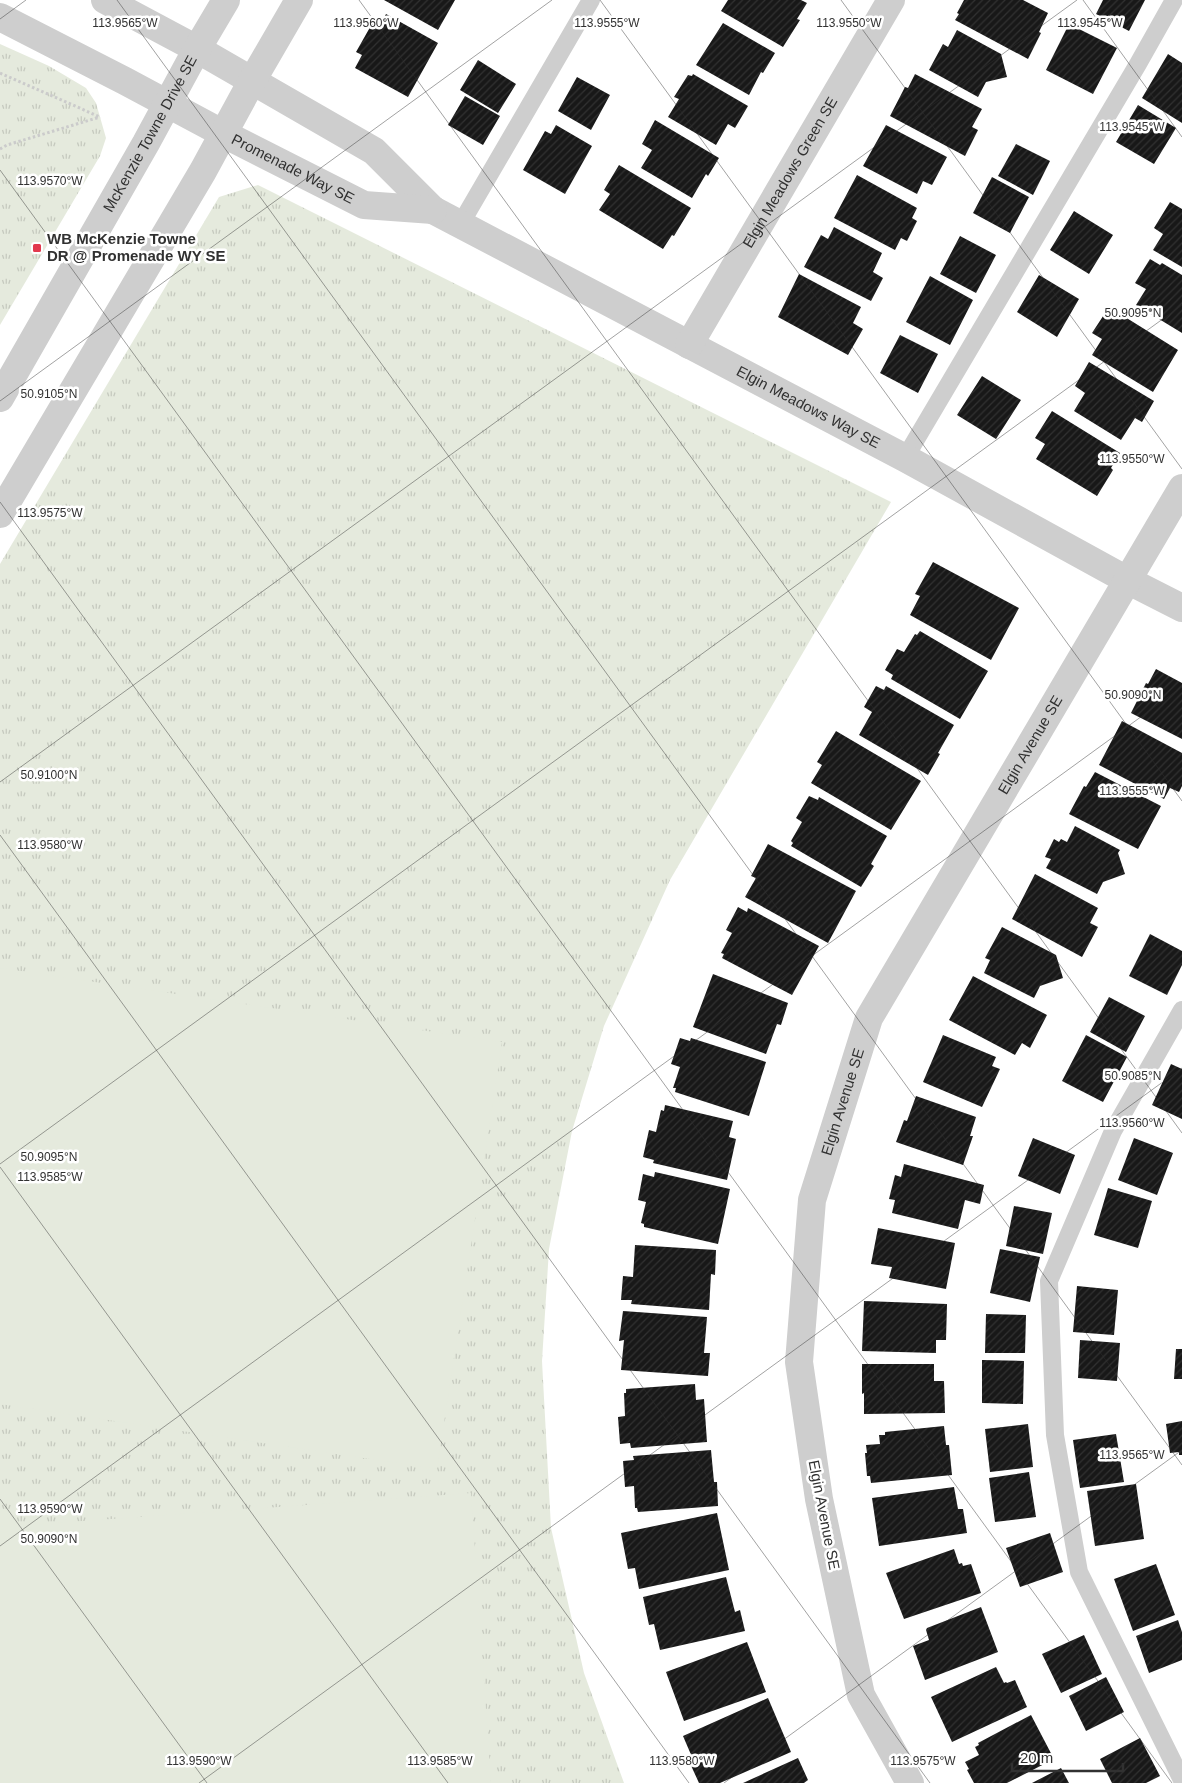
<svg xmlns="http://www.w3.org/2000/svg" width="1182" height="1783" viewBox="0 0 1182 1783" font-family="Arial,sans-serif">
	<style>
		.grass { fill: url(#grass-tufts) }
		.pitch { fill: #e5eadd }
		.building { fill: url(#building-hatch) }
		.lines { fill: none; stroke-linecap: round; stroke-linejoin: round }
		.path { stroke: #cbcbcb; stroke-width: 3; stroke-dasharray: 2.5 2.5; stroke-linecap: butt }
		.service { stroke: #cecece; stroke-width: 18 }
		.minor { stroke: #cecece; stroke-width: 28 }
		.tertiary { stroke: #cecece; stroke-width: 28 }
		.ticks { fill: none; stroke: #313131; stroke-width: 1; stroke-opacity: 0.45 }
		.poi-dot { fill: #e2394e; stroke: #fff; stroke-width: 2 }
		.labels { text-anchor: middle; stroke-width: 5; stroke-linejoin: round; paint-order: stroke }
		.street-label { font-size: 15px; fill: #313131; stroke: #fff }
		.poi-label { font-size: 15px; font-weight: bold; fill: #313131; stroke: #fff; text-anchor: start }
		.ticks-label { font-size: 12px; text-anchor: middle; fill: #313131; stroke: #fff; stroke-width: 5; stroke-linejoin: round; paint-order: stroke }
	</style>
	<defs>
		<pattern id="grass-tufts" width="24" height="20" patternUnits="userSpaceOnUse" patternTransform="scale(1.25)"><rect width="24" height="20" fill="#e5eadd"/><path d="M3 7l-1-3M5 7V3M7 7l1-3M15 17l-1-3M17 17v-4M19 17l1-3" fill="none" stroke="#c5c9be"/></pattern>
		<pattern id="building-hatch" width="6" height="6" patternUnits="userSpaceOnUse" patternTransform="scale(1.25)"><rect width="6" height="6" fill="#181818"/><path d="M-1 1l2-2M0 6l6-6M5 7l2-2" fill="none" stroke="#313131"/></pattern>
	</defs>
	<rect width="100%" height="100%" fill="#fff"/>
	<path class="grass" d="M0 44 49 66 86 88 96 103 106 138 100 156 0 325Z
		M258 185 891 502 670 880 604 1026 572 1131 549 1249 542 1361 551 1528 584 1673 624 1783H0V564L219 197Z"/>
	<path class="pitch" d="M0 968 502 1042 437 1469 0 1404Z
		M471 1493 491 1783H0V1527Z"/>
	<path class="building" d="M384 0H455L438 30Z
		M728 0H801L807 3 797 19 800 20 783 47 721 11Z
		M964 0H1023L1048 13 1039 32 1041 33 1028 59 955 20 959 14 957 13Z
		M1103 0H1145L1129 31 1096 14Z
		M386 14 438 43 408 97 355 68 362 55 356 52 373 22 380 26Z
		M723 23 775 53 763 73 761 72 749 95 696 65Z
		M1069 24 1117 48 1093 94 1046 70Z
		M957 30 1001 54 1007 77 986 82 978 97 929 70 943 44 948 47Z
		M1168 54 1182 63V123L1142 98Z
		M478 60 516 84 498 113 460 90Z
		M693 74 748 106 735 128 728 124 716 145 668 117 679 99 674 97 688 75 692 76Z
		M915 74 982 109 972 127 978 130 965 156 890 116 905 87 908 88Z
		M577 77 610 95 591 130 558 111Z
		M465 96 500 116 483 145 448 125Z
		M1138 105 1176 128 1154 164 1116 142Z
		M655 120 719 158 708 176 706 174 692 198 641 168 652 150 642 144Z
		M556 125 592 146 565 194 523 170 545 131 551 134Z
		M886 125 947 157 932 185 923 181 917 194 863 166Z
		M1016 144 1050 161 1033 195 998 176Z
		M619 165 691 208 674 236 672 235 663 249 599 210 610 194 604 190Z
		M857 175 917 208 912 218 917 221 907 241 901 238 895 250 834 218Z
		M992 177 1029 197 1010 233 973 213Z
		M1170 202 1182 209V267L1153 250 1163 234 1154 228Z
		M1074 211 1113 235 1089 274 1050 250Z
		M834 227 882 253 873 272 883 278 871 301 804 267 821 235 828 239Z
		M960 236 996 255 976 293 940 274Z
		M1150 259 1160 265 1162 263 1182 275V333L1136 305 1146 289 1135 283Z
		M799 274 861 307 853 323 863 329 848 355 778 317Z
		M1039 275 1079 299 1057 337 1017 312Z
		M930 276 973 300 950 345 906 322Z
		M1109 307 1178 350 1153 392 1092 355 1102 339 1092 333Z
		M900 335 938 354 918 393 880 373Z
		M1089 362 1154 401 1142 422 1135 418 1121 440 1074 411 1085 393 1075 386Z
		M982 376 1021 400 996 439 957 415Z
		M1052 411 1120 453 1111 468 1113 470 1097 496 1036 459 1045 444 1035 438Z
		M933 562 1019 608 991 660 910 615 920 596 915 594Z
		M920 631 988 671 960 719 891 679 893 675 885 670 897 649 904 652 915 634 917 635Z
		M1156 669 1182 683V739L1131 713 1146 683 1148 684Z
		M876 686 884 690 886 686 954 725 938 753 940 754 928 775 859 735 872 712 864 707Z
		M1122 721 1182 753V786L1179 792 1170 788 1164 799 1099 765Z
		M836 731 921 781 891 830 811 783 822 765 817 762Z
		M1095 772 1161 806 1138 849 1069 814 1084 786 1086 787Z
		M809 796 818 800 819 797 887 836 871 864 874 866 861 887 791 846 793 843 791 841 802 822 796 818Z
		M1075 826 1120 850 1118 853 1125 874 1103 882 1097 894 1046 868 1051 859 1045 857 1054 839 1059 842 1061 839 1067 842Z
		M768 844 856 891 828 943 745 897 756 878 751 876Z
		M1035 874 1098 908 1090 923 1098 927 1082 957 1012 919Z
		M738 907 747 912 748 908 819 946 792 995 722 958 724 954 721 953 732 933 726 930Z
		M1002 927 1056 955 1063 978 1040 986 1034 998 984 973 990 960 985 958Z
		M1150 934 1182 951V965L1167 995 1129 976Z
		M713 974 788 1003 781 1025 777 1024 766 1054 693 1027Z
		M973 976 1047 1015 1030 1048 1022 1043 1015 1055 949 1020Z
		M1109 997 1145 1016 1126 1052 1090 1032Z
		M943 1035 996 1057 992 1066 1000 1069 982 1107 923 1082Z
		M1086 1035 1127 1057 1103 1102 1062 1081Z
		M680 1038 690 1041 691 1038 766 1062 749 1116 675 1092 676 1088H673L680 1067 671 1064Z
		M1171 1064 1182 1069V1119L1152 1105Z
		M916 1096 976 1117 970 1136H973L963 1165 896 1142 904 1120 907 1121Z
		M665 1105 733 1121 729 1137 736 1139 727 1180 653 1163 654 1160 643 1157 649 1130 656 1132 661 1110 664 1111Z
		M1033 1138 1075 1155 1060 1194 1018 1176Z
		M1134 1138 1173 1153 1157 1195 1118 1180Z
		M904 1164 984 1185 980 1204 965 1200 958 1229 892 1213 895 1200 889 1199 895 1175 901 1177Z
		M655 1172 730 1189 718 1244 644 1227V1224L641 1223 646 1202 638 1200 643 1174 654 1177Z
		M1108 1188 1152 1201 1138 1248 1094 1235Z
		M1014 1206 1052 1213 1043 1254 1006 1246Z
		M878 1228 955 1243 946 1289 889 1278 892 1267 871 1264Z
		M635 1245 716 1250 715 1275 711 1274 709 1310 631 1304 632 1300H621L623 1276 633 1277Z
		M1000 1249 1040 1257 1030 1302 990 1293Z
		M1077 1286 1118 1290 1114 1335 1073 1332Z
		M864 1301 947 1304 946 1340H936V1353L862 1351Z
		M623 1311 707 1317 704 1353H710L708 1376 621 1370 624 1340 619 1341Z
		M986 1314 1026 1315 1025 1353H985Z
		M1080 1340 1120 1343 1117 1381 1078 1378Z
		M1176 1349H1182V1379H1174Z
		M982 1360 1024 1361 1023 1404 982 1403Z
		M862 1364H934V1381H944L945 1413 864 1414V1393L862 1394Z
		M695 1384 696 1400 704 1399 707 1442 631 1448 630 1443 620 1444 618 1417 625 1416 624 1393H626V1389Z
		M1182 1421V1455H1179V1452L1170 1453 1166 1424Z
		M1028 1424 1033 1467 990 1472 985 1429Z
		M944 1426 946 1445H949L952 1475 871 1483 870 1476H867L865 1453H867L866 1445 880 1444 879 1435H885V1432Z
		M1116 1434 1124 1482 1080 1488 1073 1440Z
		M711 1450 714 1482H717L718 1506 638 1512 637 1508H635L634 1486 625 1487 623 1461 634 1460 633 1456Z
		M1029 1472 1036 1517 995 1522 989 1478Z
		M1136 1484 1144 1539 1095 1546 1087 1491Z
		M954 1487 958 1509H963L967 1533 879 1546 872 1498Z
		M717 1513 729 1570 639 1589 635 1568 628 1569 621 1533Z
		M1050 1533 1063 1572 1020 1587 1006 1548Z
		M954 1549 959 1564 962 1563 963 1566 971 1564 981 1593 904 1619 886 1573Z
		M1156 1564 1175 1615 1133 1631 1114 1579Z
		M726 1577 735 1612 740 1610 745 1631 660 1650 654 1624 649 1625 643 1597Z
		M981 1607 998 1652 925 1680 913 1646 929 1640 926 1630 927 1628Z
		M1178 1620 1182 1632V1660L1149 1673 1136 1636Z
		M1084 1635 1102 1674 1061 1693 1042 1654Z
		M747 1642 766 1692 684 1721 666 1672Z
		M996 1667 1004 1683 1006 1682 1007 1683 1015 1680 1027 1707 952 1742 931 1697Z
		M1106 1677 1124 1712 1086 1731 1069 1696Z
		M768 1698 791 1752 720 1783H699L688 1759 692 1757 683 1736Z
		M1031 1715 1054 1759 1007 1783H974L967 1770 969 1769 965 1762 979 1755 975 1747 979 1745 978 1743Z
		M1140 1738 1160 1776 1146 1783H1112L1100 1759Z
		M798 1758 808 1780 804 1783H743Z
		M1061 1768 1069 1783H1032Z"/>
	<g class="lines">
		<path class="path" d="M0 73 100 117
			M0 149 7 145 100 117"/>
		<path class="service" d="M460 225 591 0
			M905 458 1138 64 1174 0
			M1182 1010 1113 1131 1049 1281 1055 1435 1079 1572 1182 1780"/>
		<g class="minor">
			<path id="s1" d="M433 210 905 458 1127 580 1182 608"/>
			<path id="s2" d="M689 345 891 0"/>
			<path id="s3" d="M910 1783 861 1695 819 1499 799 1362 812 1200 869 1018 1182 488"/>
		</g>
		<g class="tertiary">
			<path d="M105 0 197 49 374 151 433 210"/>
			<path id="s4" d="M0 17 125 81 224 134 364 205 433 210"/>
			<path id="s5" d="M0 398 146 143 197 49 226 0"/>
			<path d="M0 514 203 171 252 81 299 0"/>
		</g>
	</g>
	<path class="ticks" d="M117 0 1182 1465M359 0 1182 1133M600 0 1182 801M841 0 1182 469M1083 0 1182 137M0 19 26 0M0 170 1172 1783M0 401 552 0M0 502 930 1783M0 782 1077 0M0 835 689 1783M0 1164 1182 305M0 1167 448 1783M0 1499 207 1783M0 1546 1182 687M199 1783 1182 1068M724 1783 1182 1450"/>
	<rect class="poi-dot" x="32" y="243" width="10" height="10" rx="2.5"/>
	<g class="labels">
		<g class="street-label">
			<text dy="5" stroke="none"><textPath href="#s5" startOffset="304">McKenzie Towne Drive SE</textPath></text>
			<text dy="5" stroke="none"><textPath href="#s4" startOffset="330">Promenade Way SE</textPath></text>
			<text dy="5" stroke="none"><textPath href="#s2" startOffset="200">Elgin Meadows Green SE</textPath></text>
			<text dy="5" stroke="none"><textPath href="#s1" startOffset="424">Elgin Meadows Way SE</textPath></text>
			<text dy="5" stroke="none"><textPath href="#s3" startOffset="1110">Elgin Avenue SE</textPath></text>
			<text dy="5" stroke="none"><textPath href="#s3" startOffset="705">Elgin Avenue SE</textPath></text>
			<text transform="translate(824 1515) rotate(79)" y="5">Elgin Avenue SE</text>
		</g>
		<g class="poi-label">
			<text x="47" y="244">WB McKenzie Towne<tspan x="47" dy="17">DR @ Promenade WY SE</tspan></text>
		</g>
	</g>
	<g class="ticks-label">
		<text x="125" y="27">113.9565°W</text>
		<text x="366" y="27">113.9560°W</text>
		<text x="607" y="27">113.9555°W</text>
		<text x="849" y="27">113.9550°W</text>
		<text x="1090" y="27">113.9545°W</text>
		<text x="1132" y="131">113.9545°W</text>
		<text x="50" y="185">113.9570°W</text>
		<text x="1133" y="317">50.9095°N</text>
		<text x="49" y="398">50.9105°N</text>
		<text x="1132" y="463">113.9550°W</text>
		<text x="50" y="517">113.9575°W</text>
		<text x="1133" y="699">50.9090°N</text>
		<text x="49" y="779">50.9100°N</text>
		<text x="1132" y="795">113.9555°W</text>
		<text x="50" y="849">113.9580°W</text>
		<text x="1133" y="1080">50.9085°N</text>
		<text x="1132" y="1127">113.9560°W</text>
		<text x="49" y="1161">50.9095°N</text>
		<text x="50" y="1181">113.9585°W</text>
		<text x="1132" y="1459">113.9565°W</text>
		<text x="50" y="1513">113.9590°W</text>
		<text x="49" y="1543">50.9090°N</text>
		<text x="199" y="1765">113.9590°W</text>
		<text x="440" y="1765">113.9585°W</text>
		<text x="682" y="1765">113.9580°W</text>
		<text x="923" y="1765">113.9575°W</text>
	</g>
	<path d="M1012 1763v8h111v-8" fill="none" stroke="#313131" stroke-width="2.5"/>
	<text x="1020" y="1763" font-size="15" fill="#313131" stroke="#ffffff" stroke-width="4" paint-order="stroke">20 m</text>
</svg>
